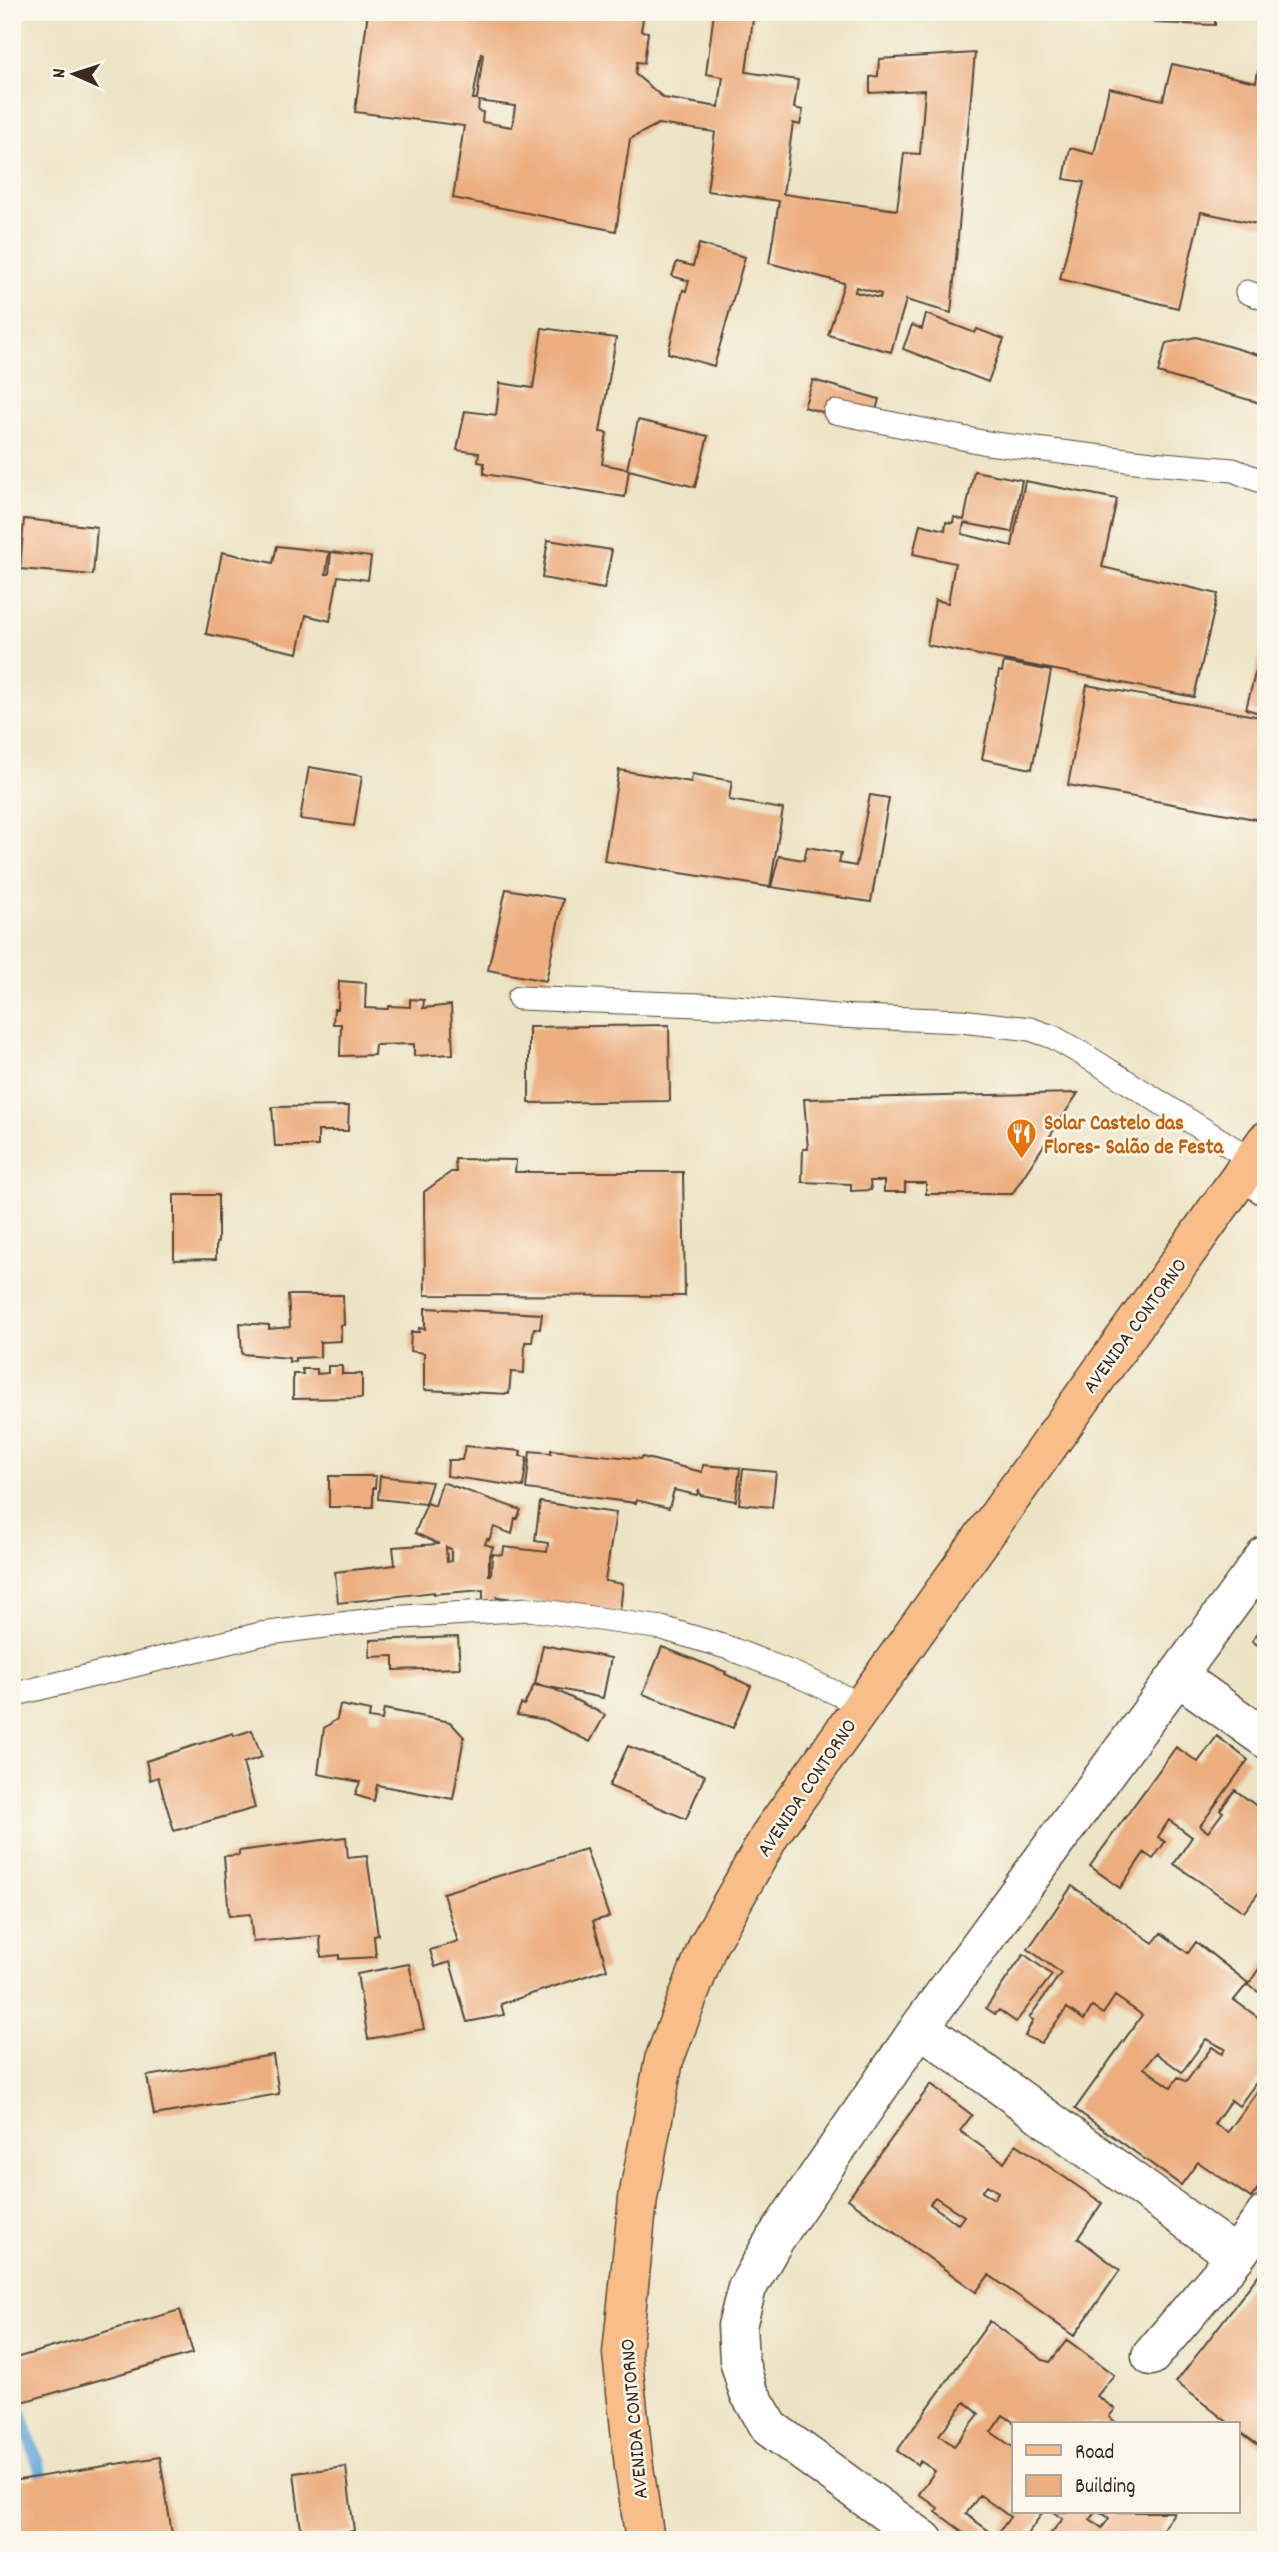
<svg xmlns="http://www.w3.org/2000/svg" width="1278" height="2552" viewBox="0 0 1278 2552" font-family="Dekko,sans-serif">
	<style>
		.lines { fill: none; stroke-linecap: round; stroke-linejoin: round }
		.stream { stroke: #63a6d8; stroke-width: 12 }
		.building { fill: #ecad7f; fill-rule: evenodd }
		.lane-casing { stroke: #564637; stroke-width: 25 }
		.street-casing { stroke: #564637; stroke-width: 41 }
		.primary-casing { stroke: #564637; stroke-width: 41 }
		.lane { stroke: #fff; stroke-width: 23 }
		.street { stroke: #fff; stroke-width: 38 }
		.primary { stroke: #f8bd88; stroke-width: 38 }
		.labels { text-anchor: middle; stroke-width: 5; stroke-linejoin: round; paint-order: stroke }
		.food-label { font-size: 21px; font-weight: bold; fill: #c56008; stroke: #fbf7ec; text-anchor: start }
		.street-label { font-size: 21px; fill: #3b2a1e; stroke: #fbf7ec }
	</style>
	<rect width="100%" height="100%" fill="#fbf7ec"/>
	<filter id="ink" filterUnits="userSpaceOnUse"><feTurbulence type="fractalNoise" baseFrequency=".0143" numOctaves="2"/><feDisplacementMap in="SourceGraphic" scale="14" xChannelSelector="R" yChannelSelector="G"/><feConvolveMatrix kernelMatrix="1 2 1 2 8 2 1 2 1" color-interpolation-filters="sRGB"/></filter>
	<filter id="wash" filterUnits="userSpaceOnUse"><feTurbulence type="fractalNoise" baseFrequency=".00686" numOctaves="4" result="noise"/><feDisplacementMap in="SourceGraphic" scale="28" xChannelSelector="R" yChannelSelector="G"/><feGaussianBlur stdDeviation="1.57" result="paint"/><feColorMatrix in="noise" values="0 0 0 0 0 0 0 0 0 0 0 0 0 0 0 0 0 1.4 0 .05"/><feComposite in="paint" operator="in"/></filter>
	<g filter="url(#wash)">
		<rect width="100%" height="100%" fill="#ece3c4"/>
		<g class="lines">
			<path class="stream" d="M13 2388 47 2491"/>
		</g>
		<g id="blocks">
			<path class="building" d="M368 12H445L444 18 456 19V12H644L641 31 648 32 644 63 637 62 635 74 664 98 719 107 723 77 706 74 714 12H754L746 72 798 80 794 108 803 110 800 125 793 123 783 194 897 210 904 153 920 154 925 90 870 93V77L878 76 879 59 975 53 951 313 906 300 891 352 828 335 844 283 769 263 779 201 707 191 715 132 658 124 630 139 616 231 453 198 464 126 355 112ZM481 53 483 54 477 99H473ZM479 101 515 106 512 127 482 122 483 112 478 111ZM856 287 881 294 880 298 855 292Z
				M1154 12H1215V25L1155 23Z
				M1172 64 1256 82 1258 71 1266 73V226L1201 212 1178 308 1060 279 1084 182 1064 179 1070 148 1094 154 1109 88 1163 100Z
				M699 244 745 257 714 366 668 353 683 290 686 291 689 281 672 276 677 262 693 266Z
				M926 314 975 333 977 329 1004 339 988 382 903 349 912 325 922 329Z
				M542 328 616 338 600 432 607 433 602 464 627 469 638 420 708 436 695 487 629 470 625 497 484 474V463L478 462 479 453 457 450 465 411 496 415 500 383 533 388Z
				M1196 337 1266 357V405L1158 373 1166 343Z
				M813 380 879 399 872 426 804 407Z
				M974 471 1022 480 1012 532 964 523 962 534 1012 546 1025 481 1117 499 1102 567 1218 594 1194 697 927 645 935 600 948 603 955 563 913 554 920 524 945 530 946 522 953 523 954 517 964 520Z
				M24 519 97 527 93 575 20 569Z
				M548 540 612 550 604 589 542 578Z
				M277 546 329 552 326 574H329L331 552 371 557 368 580 338 576 330 621 306 615 298 653 206 634 222 552 273 563Z
				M1265 635H1266V715L1246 709Z
				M1004 662 1051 671 1032 769 982 759 999 671 1002 672Z
				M1087 685 1266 718V821L1068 785Z
				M309 767 362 776 354 826 300 819Z
				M619 770 691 782 692 774 732 781 729 800 783 809 770 887 604 861Z
				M870 795 889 798 871 902 771 887 779 856 804 860 807 847 841 853 839 863 856 866Z
				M506 889 563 899 546 981 488 970Z
				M339 981 366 983 365 1008 388 1009 389 1006 410 1007V999L424 1000 423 1008 451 1005 453 1054 414 1056V1044L375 1045 374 1055 340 1056 341 1024H333L334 1009H338Z
				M669 1025 670 1101 529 1103V1027Z
				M1078 1093 1012 1194H926V1183H905V1192H884V1181H870L871 1190 851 1191V1184L802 1182 803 1149H808L804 1099Z
				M349 1106 348 1131H318V1146H275L272 1107Z
				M455 1159 516 1160 515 1172H683L685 1296 425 1295 424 1192 451 1172H456Z
				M174 1195H218V1242L216 1243V1259L174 1260Z
				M288 1295H343L344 1325H341V1341L320 1342V1357L295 1358V1361L289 1362V1358L242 1354 240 1323 269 1325V1329L290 1327Z
				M425 1308 542 1314 540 1329 534 1328 532 1342H525L524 1373 511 1372 509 1394 424 1390V1353L410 1351 411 1332H419V1328L425 1329Z
				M328 1366H342V1374H362V1398L293 1399V1374H303L302 1369H317V1374L328 1373Z
				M465 1446 521 1451 520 1456 527 1457 523 1487 447 1476 448 1460H462Z
				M551 1450 641 1459 642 1457 702 1472 703 1465 740 1468 736 1501 700 1495 699 1489 697 1495 674 1490 669 1508 636 1500V1503L526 1489 530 1451 551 1453Z
				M743 1469 776 1472 772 1507 739 1504Z
				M329 1476H376L375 1488H373V1507H329Z
				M380 1476 432 1482 425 1504 378 1499Z
				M442 1482 521 1510 517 1519 515 1518 512 1534 494 1527 489 1540 487 1539 485 1544 493 1547 489 1558V1575H491L492 1554 503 1555 504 1547 547 1552 548 1543 535 1541 540 1502 616 1513 605 1581 623 1584 620 1612 497 1597V1604H483V1590L434 1594V1592L338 1603 335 1572 395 1565 393 1547 439 1544 415 1533 427 1503 435 1506ZM446 1547 451 1549V1561L447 1562Z
				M1266 1622V1651L1252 1641Z
				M458 1637 460 1668 394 1670V1656L370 1657V1640Z
				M543 1645 611 1658 603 1698 535 1684Z
				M662 1647 726 1672 725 1674 751 1686 733 1728 643 1694Z
				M534 1685 554 1689 605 1715 590 1742 546 1720 517 1715 521 1704 524 1705Z
				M340 1705 370 1711 369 1718 382 1720 384 1709 450 1722 464 1737 453 1799 377 1785 374 1801 355 1795 360 1782 318 1774 324 1728 337 1719Z
				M252 1730 262 1757 243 1763 255 1808 174 1831 158 1777 150 1780 146 1761 233 1733 234 1736Z
				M1217 1736 1248 1760 1200 1826 1208 1832 1223 1812 1220 1810 1235 1790 1266 1813V1895L1260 1891 1244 1912 1174 1864 1192 1837 1169 1820 1158 1837 1165 1842 1153 1859 1144 1853 1120 1888 1090 1866 1176 1747 1198 1762Z
				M628 1746 705 1775 686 1819 609 1786Z
				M346 1837 348 1858 367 1856 378 1935 374 1936 376 1957 339 1959V1955L321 1957 320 1936 253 1942 250 1914 229 1916 224 1856 239 1855V1851Z
				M586 1849 609 1917 593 1921 607 1969 501 2004 504 2015 467 2022 450 1962 435 1967 430 1950 458 1942 443 1893Z
				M1072 1886 1153 1943 1161 1933 1188 1953 1196 1942 1248 1983 1234 2000 1266 2023V2069L1239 2106 1231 2100 1214 2124 1228 2132 1266 2079V2177L1251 2198 1198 2162 1181 2185 1075 2109 1142 2015 1115 1996 1103 2014 1092 2007 1084 2020 1067 2008 1041 2043 1025 2036 1033 2020 1029 2018 1061 1973 1028 1949ZM1206 2039 1225 2049 1222 2054 1212 2047 1186 2082 1178 2077 1171 2087 1144 2068 1156 2053 1182 2072Z
				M1024 1954 1052 1975 1016 2022 999 2010 995 2014 986 2008Z
				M1266 1958V1997L1248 1985Z
				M409 1964 424 2029 368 2039 357 1974Z
				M273 2055 279 2094 154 2115 147 2076Z
				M931 2084 972 2115 960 2131 988 2151 1004 2162 1016 2144 1102 2203 1078 2238 1120 2270 1074 2336 989 2275 976 2292 848 2199ZM987 2185 998 2192 994 2199 982 2192ZM935 2197 964 2216 958 2224 930 2204Z
				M1266 2265V2451L1238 2430V2424H1230L1176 2382Z
				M180 2310 193 2353 12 2405V2359Z
				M990 2321 1043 2360 1050 2362 1067 2340 1114 2375 1097 2396 1115 2409 1109 2417 1118 2424H1016L1003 2415 991 2432 1014 2448V2512H1043L1023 2540H974L936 2512 938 2508 919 2494 935 2471 920 2461 918 2465 897 2451ZM965 2402 979 2414 954 2446 939 2435ZM980 2495 1010 2517 996 2536 966 2514Z
				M160 2457 173 2540H12V2481Z
				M346 2467 354 2531 302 2538 294 2473Z
				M1053 2512H1095L1090 2519 1102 2528 1109 2518 1100 2512H1172L1174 2513 1162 2530 1174 2540H1045L1063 2519Z"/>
		</g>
	</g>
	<g filter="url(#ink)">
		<use href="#blocks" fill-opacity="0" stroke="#564637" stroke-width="2"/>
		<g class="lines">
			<defs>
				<path id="lane" d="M1247 292 1266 299
					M835 412 987 443 1152 463 1233 470 1266 483
					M519 998 724 1006 836 1016 961 1021 1030 1029 1053 1037 1091 1059 1252 1160
					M12 1695 261 1634 389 1618 529 1609 662 1628 729 1648 797 1675 862 1705"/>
				<path id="street" d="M1244 1171 1266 1186
					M1178 1676 1266 1739
					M920 2027 1236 2256 1151 2356
					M1236 2256 1266 2214
					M924 2540 770 2428 748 2391 739 2360 737 2326 747 2288 775 2239 920 2027 1266 1555"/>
				<path id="primary" d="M645 2540 634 2467 622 2353 638 2198 664 2060 708 1945 772 1832 1266 1141"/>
			</defs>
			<use href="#lane" class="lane-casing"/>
			<use href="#street" class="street-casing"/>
			<use href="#primary" class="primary-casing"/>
			<use href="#lane" class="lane"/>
			<use href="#street" class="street"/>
			<use href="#primary" class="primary"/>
		</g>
	</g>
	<defs>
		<symbol id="restaurant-pin" viewBox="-11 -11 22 30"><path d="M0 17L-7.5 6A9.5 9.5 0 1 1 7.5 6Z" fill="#e8710a" stroke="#fbf7ec"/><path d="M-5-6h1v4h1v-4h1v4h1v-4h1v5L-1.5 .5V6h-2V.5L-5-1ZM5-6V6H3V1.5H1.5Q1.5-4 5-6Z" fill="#fff"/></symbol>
	</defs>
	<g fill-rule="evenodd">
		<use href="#restaurant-pin" x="1004" y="1116" width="35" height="47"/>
	</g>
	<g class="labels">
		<g class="food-label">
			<text x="1044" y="1129">Solar Castelo das<tspan x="1044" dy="24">Flores- Salão de Festa</tspan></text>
		</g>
		<g class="street-label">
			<text transform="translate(1134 1325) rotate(-54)" y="7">AVENIDA CONTORNO</text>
			<text transform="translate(806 1787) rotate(-56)" y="7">AVENIDA CONTORNO</text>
			<text transform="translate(633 2419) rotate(-95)" y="7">AVENIDA CONTORNO</text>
		</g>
	</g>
	<rect width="1278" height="2552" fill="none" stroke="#fbf7ec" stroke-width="42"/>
	<rect x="1012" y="2422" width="228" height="91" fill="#fbf7ec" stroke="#aea59a" stroke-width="2"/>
	<rect x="1026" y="2445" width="35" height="10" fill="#f8bd88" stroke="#aea59a" stroke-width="2"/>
	<text x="1075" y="2458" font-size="21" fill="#3b2a1e">Road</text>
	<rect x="1026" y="2475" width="35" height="21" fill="#ecad7f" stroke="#aea59a" stroke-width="2"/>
	<text x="1075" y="2492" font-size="21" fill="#3b2a1e">Building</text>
	<g transform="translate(74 74) rotate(273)" stroke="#fbf7ec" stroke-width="5" paint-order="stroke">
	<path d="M0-5L12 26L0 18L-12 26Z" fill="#3b2a1e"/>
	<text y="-10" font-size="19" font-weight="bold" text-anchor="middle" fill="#3b2a1e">N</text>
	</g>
</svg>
